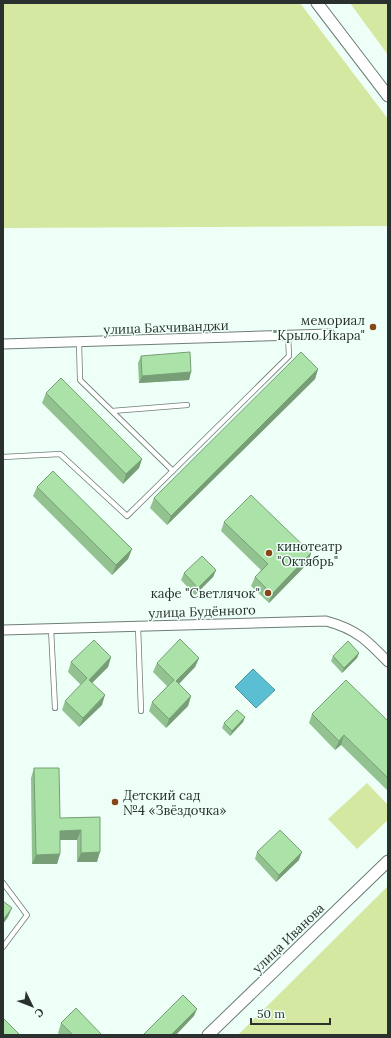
<svg xmlns="http://www.w3.org/2000/svg" width="391" height="1038" viewBox="0 0 391 1038" font-family="Lora,serif">
	<style>
		.green { fill: #d4e8a1 }
		.water { fill: #5bbfd4; stroke: #4c94a2 }
		.lines { fill: none; stroke-linecap: round; stroke-linejoin: round }
		.service-casing { stroke: #6e7d77; stroke-width: 6 }
		.minor-casing { stroke: #6e7d77; stroke-width: 11 }
		.tertiary-casing { stroke: #6e7d77; stroke-width: 13 }
		.service { stroke: #fff; stroke-width: 4.5 }
		.minor { stroke: #fff; stroke-width: 9 }
		.tertiary { stroke: #fff; stroke-width: 11 }
		.wall { fill: #92c290 }
		.shaded-wall { fill: #779e76 }
		.building { fill: #aae2a8; stroke: #779e76 }
		.poi-dot { fill: #884516; stroke: #eefff7; stroke-width: 1.5 }
		.labels { text-anchor: middle; stroke-width: 3; stroke-linejoin: round; paint-order: stroke }
		.poi-label { font-size: 13px; fill: #2a302e; stroke: #eefff7; text-anchor: end }
		.street-label { font-size: 13px; fill: #2a302e; stroke: #eefff7 }
	</style>
	<rect width="100%" height="100%" fill="#eefff7"/>
	<path class="green" d="M3 3H300L388 119V226L3 228Z
		M350 3H388V55Z
		M367 783 388 805V820L357 849 328 819Z
		M388 886V1035H238Z"/>
	<path class="water" d="M253 669 275 690 256 708 235 687Z"/>
	<g class="lines">
		<defs>
			<path id="service" d="M79 342 80 380 173 471
				M112 411 187 405
				M3 457 60 454 127 516 289 356 288 336
				M138 626 141 711
				M51 629 55 708
				M3 883 27 915 3 947"/>
			<path id="minor" d="M3 344 330 334
				M3 630 326 621C356 629 367 640 388 662"/>
			<path id="tertiary" d="M317 3 388 96
				M208 1035 388 861"/>
		</defs>
		<use href="#service" class="service-casing"/>
		<use href="#minor" class="minor-casing"/>
		<use href="#tertiary" class="tertiary-casing"/>
		<use href="#service" class="service"/>
		<use href="#minor" class="minor"/>
		<use href="#tertiary" class="tertiary"/>
	</g>
	<path class="wall" d="M141 356 191 372 189 380 139 383 138 363Z
		M318 369 315 379 167 525 150 508 154 498Z
		M46 393 142 459 139 468 123 484 42 403Z
		M37 487 132 549 128 559 112 575 33 496Z
		M224 522 311 553 308 563 269 603 251 586 255 577 261 570 221 531Z
		M216 570 213 577 195 595 181 580 184 573Z
		M359 653 357 658 342 673 331 661 333 656Z
		M111 657 108 667 92 683 102 705 79 727 62 710 65 701 81 685 68 672 71 662Z
		M199 658 195 667 179 684 191 696 188 706 166 728 149 711 152 702 167 686 153 672 157 663Z
		M312 714 388 721V791L341 745 335 750 309 723Z
		M245 717 243 722 230 736 222 728 224 723Z
		M34 768 60 818 100 817 97 862H77V840H60V854L57 864H32L31 778Z
		M257 852 299 860 276 882 255 859Z
		M61 1023 102 1035H60L58 1033Z"/>
	<path class="shaded-wall" d="M318 369 315 379 167 525 171 516Z
		M191 372 189 380 139 383 142 376Z
		M142 459 139 468 123 484 126 474Z
		M132 549 128 559 112 575 116 565Z
		M311 553 308 563 269 603 272 594Z
		M216 570 213 577 195 595 198 588Z
		M359 653 357 658 342 673 344 668Z
		M111 657 108 667 86 689 89 680Z
		M199 658 195 667 172 691 176 681Z
		M105 695 102 705 79 727 83 718Z
		M191 696 188 706 166 728 169 719Z
		M245 717 243 722 230 736 232 731Z
		M344 735 341 745 335 750 339 741Z
		M81 830 77 840H56L60 831Z
		M100 852 97 862H77L81 853Z
		M302 852 299 860 276 882 279 875Z
		M60 854 57 864H32L36 855Z
		M12 908 8 917 3 924V920Z
		M197 1009 194 1016 176 1035H171Z"/>
	<path class="building" d="M190 352 191 372 142 376 141 356Z
		M301 352 318 369 171 516 154 498Z
		M61 378 142 459 126 474 46 393Z
		M53 471 132 549 116 565 37 487Z
		M251 495 311 553 272 594 255 577 268 564 224 522Z
		M202 556 216 570 198 588 184 573Z
		M180 639 199 658 176 681 191 696 169 719 152 702 174 680 157 663Z
		M94 640 111 657 89 680 105 695 83 718 65 701 87 678 71 662Z
		M348 641 359 653 344 668 333 656Z
		M346 680 388 721V778L344 735 339 741 312 714Z
		M237 710 245 717 232 731 224 723Z
		M34 768H59L60 818 100 817V852L81 853V830L60 831V854L36 855Z
		M280 830 302 852 279 875 257 852Z
		M3 901 12 908 3 920Z
		M183 995 197 1009 171 1035H143Z
		M76 1008 102 1035H73L61 1023Z
		M3 1018 20 1035H3Z"/>
	<g class="poi-dot">
		<circle cx="373" cy="327" r="4"/>
		<circle cx="269" cy="553" r="4"/>
		<circle cx="268" cy="593" r="4"/>
		<circle cx="115" cy="802" r="4"/>
	</g>
	<g class="labels">
		<g class="poi-label">
			<text x="365" y="325">мемориал<tspan x="365" dy="15">"Крыло Икара"</tspan></text>
			<text x="277" y="551" text-anchor="start">кинотеатр<tspan x="277" dy="15">"Октябрь"</tspan></text>
			<text x="260" y="598">кафе "Светлячок"</text>
			<text x="123" y="800" text-anchor="start">Детский сад<tspan x="123" dy="15">№4 «Звёздочка»</tspan></text>
		</g>
		<g class="street-label">
			<text transform="translate(166 327) rotate(-2)" y="5">улица Бахчиванджи</text>
			<text transform="translate(202 611) rotate(-2)" y="5">улица Будённого</text>
			<text transform="translate(288 938) rotate(-44)" y="5">улица Иванова</text>
		</g>
	</g>
	<rect width="391" height="1038" fill="none" stroke="#2a302e" stroke-width="8"/>
	<g transform="translate(32 1006) rotate(133)" stroke="#eefff7" stroke-width="3" paint-order="stroke">
	<path d="M0-3L7 15L0 10L-7 15Z" fill="#2a302e"/>
	<text y="-6" font-size="11" font-weight="bold" text-anchor="middle" fill="#2a302e">С</text>
	</g>
	<path d="M251 1018v6h79v-6" fill="none" stroke="#2a302e" stroke-width="2"/>
	<text x="257" y="1018" font-size="12" fill="#2a302e" stroke="#eefff7" stroke-width="3" paint-order="stroke">50 m</text>
</svg>
